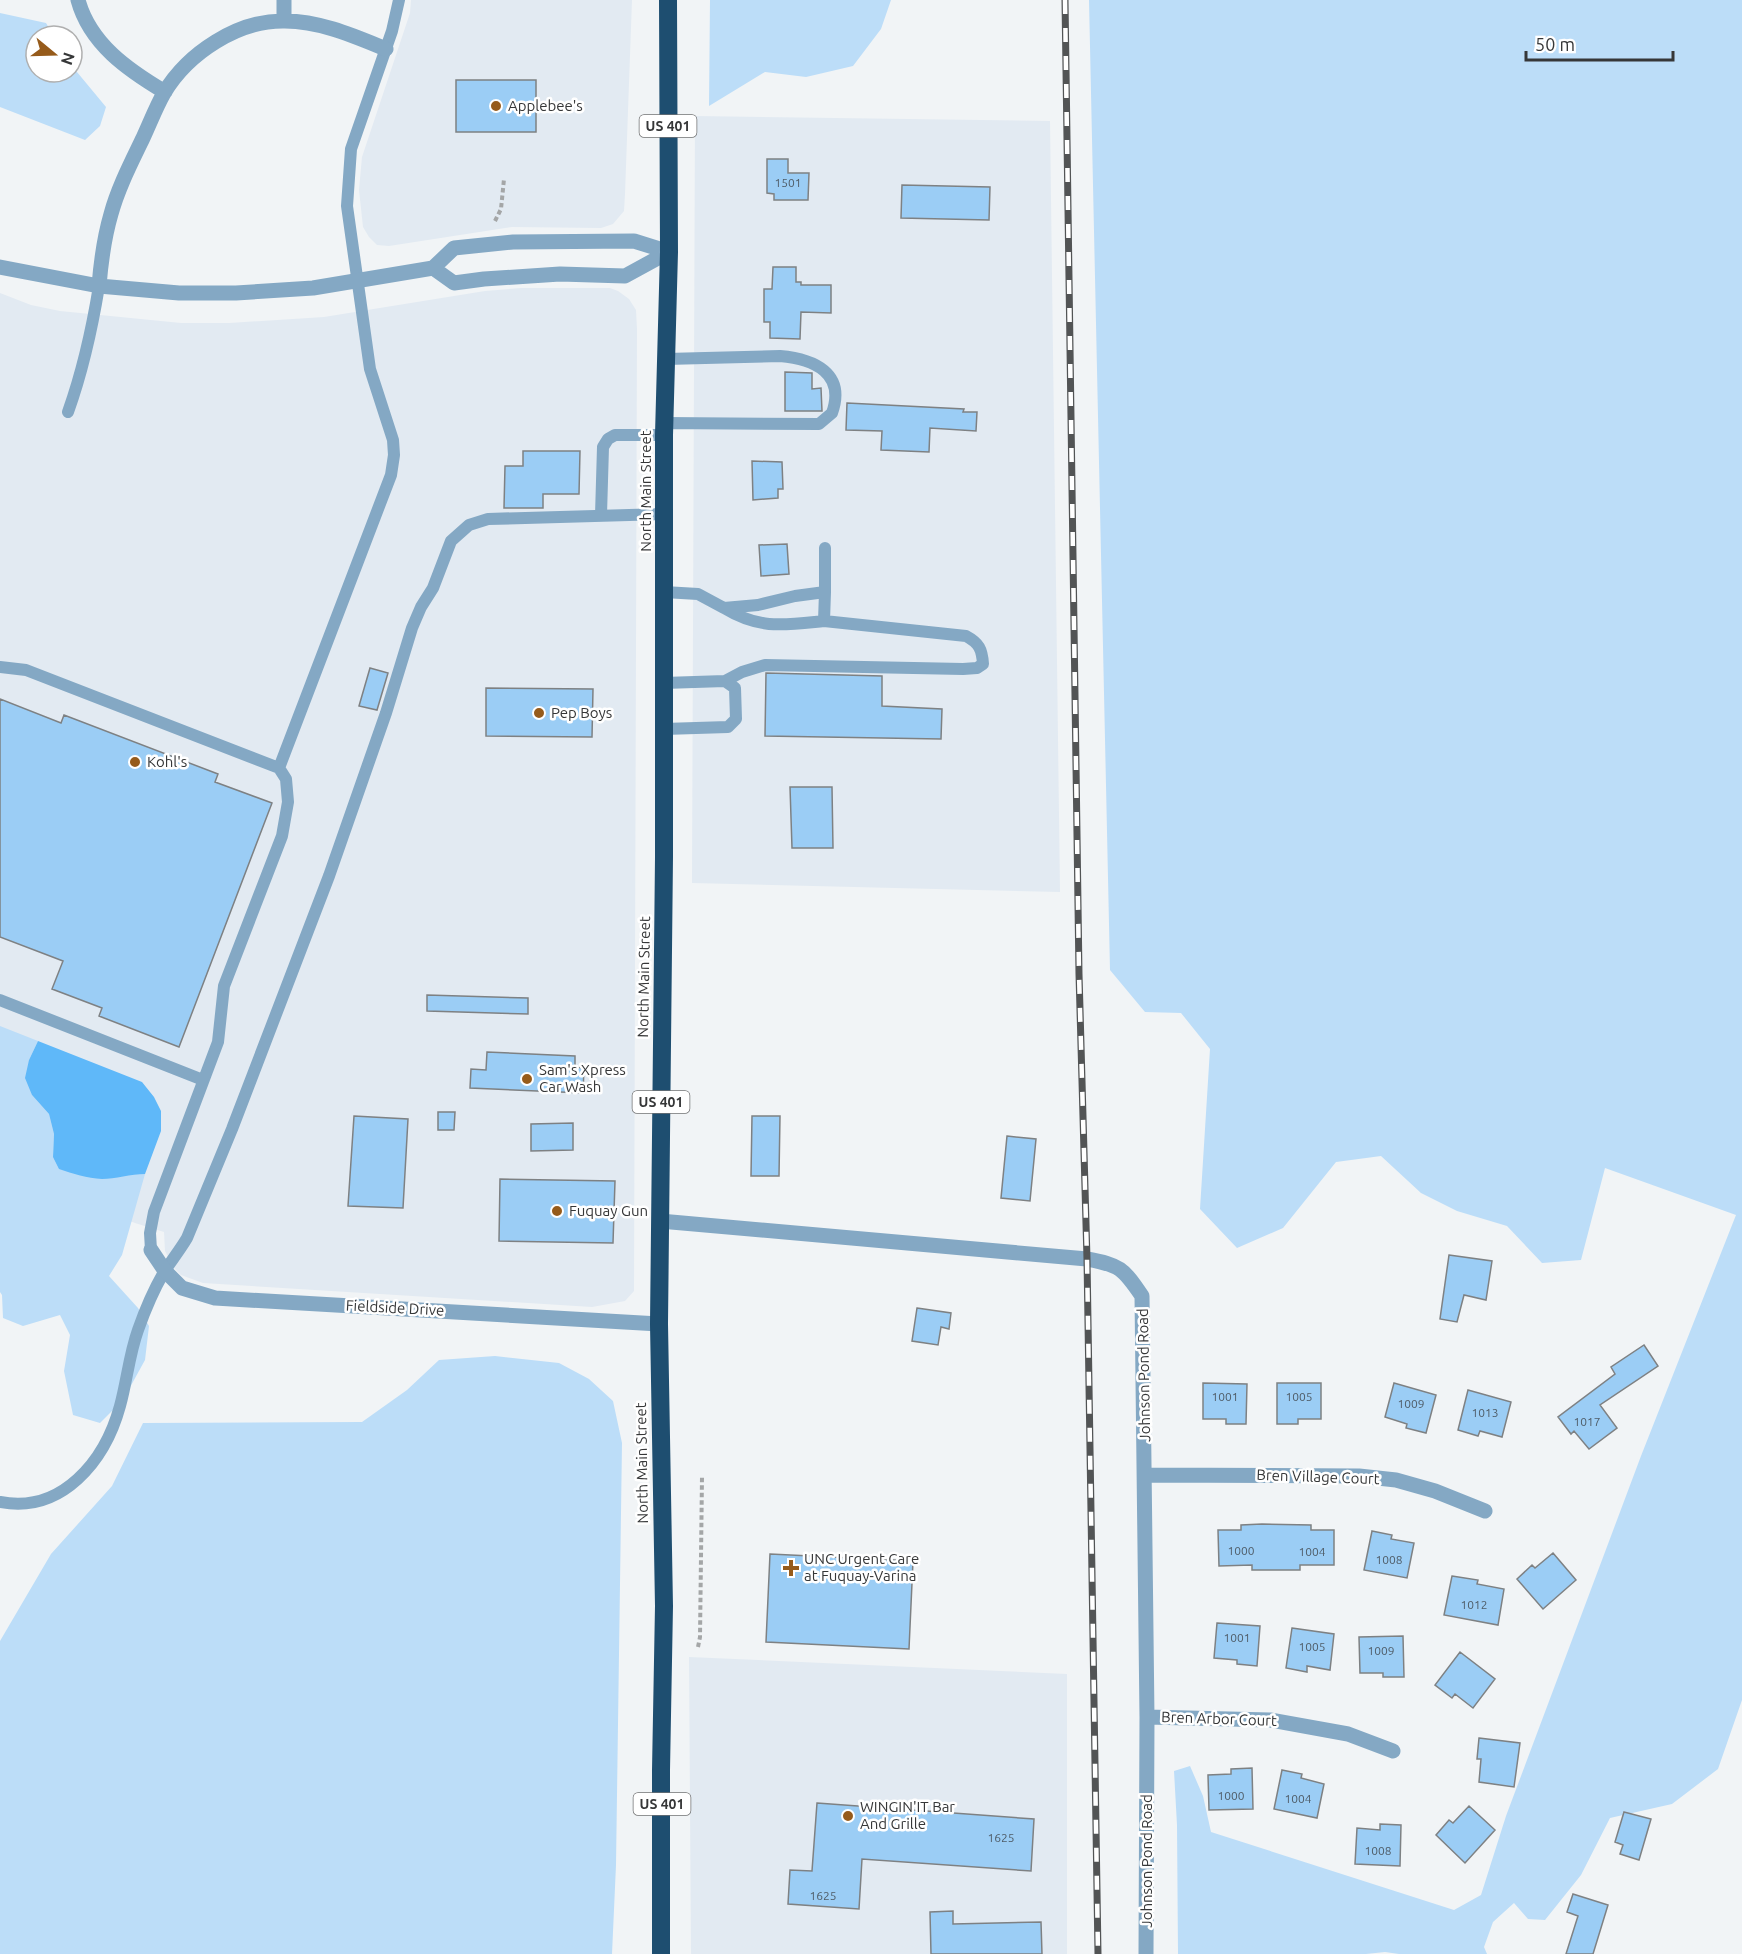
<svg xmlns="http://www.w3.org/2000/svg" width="1742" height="1954" viewBox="0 0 1742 1954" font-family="Ubuntu,sans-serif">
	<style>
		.built { fill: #e2eaf2 }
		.green { fill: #bcddf8 }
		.water { fill: #5fb8f9 }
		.building { fill: #9bcdf5; stroke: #7e8183; stroke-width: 1.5 }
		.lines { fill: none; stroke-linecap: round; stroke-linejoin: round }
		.path { stroke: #a4a6a7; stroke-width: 4; stroke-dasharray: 4.5 3; stroke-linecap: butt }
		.lane { stroke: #84a8c4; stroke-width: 12 }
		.street { stroke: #84a8c4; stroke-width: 15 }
		.highway { stroke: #1e4e70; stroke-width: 18 }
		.rail-casing { stroke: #525455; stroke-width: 7 }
		.rail { stroke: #fff; stroke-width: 4.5; stroke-dasharray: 14; stroke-linecap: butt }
		.poi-dot { fill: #965b1b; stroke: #fff; stroke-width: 2 }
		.labels { text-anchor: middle; stroke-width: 5; stroke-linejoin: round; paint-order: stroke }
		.number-label { font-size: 12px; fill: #4f5c67 }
		.shield { fill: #fff; stroke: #727374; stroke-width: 1.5 }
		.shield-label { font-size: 14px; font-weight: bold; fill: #363738 }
		.poi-label { font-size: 15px; fill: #363738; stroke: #fff; text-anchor: start }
		.street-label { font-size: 15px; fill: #363738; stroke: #fff }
	</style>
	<rect width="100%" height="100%" fill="#f1f4f6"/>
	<path class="built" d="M411 0H632L625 194 624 211 613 224 601 228 512 227 389 246 377 245 369 237 363 227 359 190 362 157 410 13Z
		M695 116 1050 121 1060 892 692 883Z
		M521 288H610L618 291 629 299 636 310 637 329 634 1291 625 1301 592 1307 203 1283 181 1275 174 1268 165 1251 164 1232 135 1223 0 1171V293L31 305 60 311 181 323H229L324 317 485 291Z
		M689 1657 1067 1674V1954H691Z"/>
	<path class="green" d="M710 0H891L881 29 853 66 806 77 765 72 709 106Z
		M1089 0H1742V1700L1718 1769 1672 1804 1610 1818 1581 1875 1545 1920 1528 1919 1514 1903 1493 1922 1484 1947 1487 1954H1399L1385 1952 1366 1954H1178L1177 1825 1174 1771 1190 1766 1203 1796 1211 1832 1454 1910 1481 1895 1506 1816 1641 1456 1736 1215 1605 1168 1581 1260 1542 1263 1507 1226 1457 1211 1421 1193 1381 1156 1336 1162 1283 1228 1237 1248 1200 1209 1210 1049 1181 1013 1145 1012 1110 970Z
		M0 13 46 23 54 36H36V72H72V66L106 107 100 126 85 140 0 107Z
		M0 1026 38 1041 29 1060 32 1095 49 1114 54 1134 53 1157 127 1174H145L122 1255 109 1276 138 1308 149 1326 145 1360 123 1400 100 1423 73 1415 64 1371 70 1335 60 1315 23 1326 3 1318 2 1295 0 1292Z
		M495 1356 559 1363 589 1379 613 1401 622 1443 616 1865 612 1954H0V1641L51 1554 112 1486 143 1423 362 1422 407 1390 439 1360Z"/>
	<path class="water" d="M38 1041 142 1082 154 1097 161 1111V1131L145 1174C131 1174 115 1179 102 1179 87 1178 73 1174 59 1169L53 1157 54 1134 49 1114 32 1095 25 1078 29 1060Z"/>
	<path class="building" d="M456 80H536V132H456Z
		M767 159H788V173H809L808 200H774V194L767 193Z
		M902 185 990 187 989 220 901 218Z
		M773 267H796V282H801V285H831V313L801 312 800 339 770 338V322H764V289H772Z
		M785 372 812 373V389L821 388 822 411H785Z
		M847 403 964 409 963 412H977L976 431 930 428 929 452 881 450 882 431 846 430Z
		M523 451H580L579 494H543V508H504L505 466H523Z
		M752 461 782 462 783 489H778V498L753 500Z
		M787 544 789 574 761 576 759 545Z
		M370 668 388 673 377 710 359 706Z
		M766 673 882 676V706L942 709 941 739 765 736Z
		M486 688 593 689 592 737 486 736Z
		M0 699 61 723 64 715 218 774 215 782 272 803 179 1047 99 1016 102 1008 52 989 63 961 0 937Z
		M790 787H832L833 848H792Z
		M427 995 528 998V1014L427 1011Z
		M487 1052 575 1056V1067L584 1068 583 1093 470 1088 471 1069 486 1070Z
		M438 1112H455L454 1130H438Z
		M354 1116 408 1119 403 1208 348 1206Z
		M752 1116H780L779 1176H751Z
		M573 1123V1150L531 1151V1124Z
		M1007 1136 1036 1139 1030 1201 1001 1198Z
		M500 1179 615 1181 613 1243 499 1241Z
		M1449 1255 1492 1261 1486 1300 1464 1295 1457 1322 1440 1319Z
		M917 1308 951 1313 949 1329 941 1327 938 1345 912 1341Z
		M1644 1345 1658 1366 1600 1405 1617 1428 1589 1449 1574 1431 1571 1434 1558 1417 1615 1374 1611 1367Z
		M1203 1383 1247 1384 1246 1424H1226V1419H1203Z
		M1277 1383H1321V1419H1298V1424H1277Z
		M1394 1383 1436 1395 1426 1433 1406 1428 1407 1424 1385 1417Z
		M1468 1390 1511 1402 1502 1437 1480 1431 1478 1436 1458 1430Z
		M1262 1524 1311 1525V1530H1334V1565H1300V1570H1252V1565L1219 1566 1218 1530H1241V1525Z
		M1372 1531 1392 1535 1391 1539 1414 1543 1407 1578 1364 1570Z
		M1553 1553 1576 1580 1543 1609 1517 1579 1532 1565 1535 1568Z
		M770 1554 913 1561 909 1649 766 1642Z
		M1452 1576 1478 1580 1477 1584 1504 1589 1498 1625 1444 1615Z
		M1217 1623 1260 1626 1257 1666 1237 1664V1660L1214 1658Z
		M1292 1628 1334 1634 1330 1670 1307 1666V1672L1286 1668Z
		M1403 1636 1404 1677H1383V1673H1360L1359 1637Z
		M1460 1652 1495 1679 1473 1708 1455 1694 1452 1698 1435 1685Z
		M1479 1738 1520 1743 1514 1787 1479 1782 1481 1759H1477Z
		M1252 1768 1253 1809 1209 1810 1208 1775 1231 1774V1769Z
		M1282 1770 1302 1774 1301 1778 1324 1784 1317 1818 1274 1809Z
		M817 1803 1034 1819 1031 1871 862 1859 859 1909 788 1904 790 1870 812 1871Z
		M1469 1806 1495 1830 1465 1863 1436 1835 1449 1820 1453 1823Z
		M1624 1812 1651 1819 1639 1860 1620 1854 1623 1845 1615 1842Z
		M1380 1824 1401 1825 1400 1866 1355 1864 1357 1828 1380 1830Z
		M1573 1894 1608 1905 1593 1954H1566L1578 1916 1567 1912Z
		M953 1911V1924L1041 1922 1042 1954H931L930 1912Z"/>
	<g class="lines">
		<path class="path" d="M495 221 501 209 504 179
			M698 1647 700 1637 702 1477"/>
		<path class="lane" d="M68 412C83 370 92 329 99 286
			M664 423 819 424 832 413C846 373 814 359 780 356L666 359
			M601 515 603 447 608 439 615 435H664
			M664 592 698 594 724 608 758 605 795 596 825 592V548
			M724 608C760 630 785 625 824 621L825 592
			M0 667 26 670 279 768 286 779 288 802 282 836 224 986 218 1042 154 1212 150 1233 151 1250
			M664 683 725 681 742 672 765 665 963 669 977 668 983 664C982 649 979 643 966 636L824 621
			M664 729 728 727 736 719 735 688 725 681
			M279 768 391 475 394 455 393 440 370 369 347 206 351 149 392 31 399 0
			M0 1000 203 1080
			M0 1502C62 1514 105 1461 120 1406 127 1381 129 1355 138 1330 145 1310 153 1291 164 1272 171 1261 180 1250 187 1238L232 1129 329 876 386 713 412 628 421 607 433 588 451 541 469 525 488 519 664 514"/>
		<path class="street" d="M78 0C90 44 128 70 165 92
			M284 21V0
			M0 267 99 286 179 293H236L313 288 433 268 454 248 513 242 634 241 669 252
			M433 268 454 283 484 279 560 274 625 276 669 252
			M99 286C101 261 104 238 111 214 118 188 131 163 143 138 150 123 156 107 164 93 188 53 238 20 285 21 320 21 354 36 386 49
			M660 1221 1087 1259C1120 1265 1123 1268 1142 1296L1147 1717 1146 1954
			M151 1250 165 1271 182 1288 215 1298 659 1324
			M1145 1475 1359 1476 1396 1480 1435 1491 1485 1511
			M1147 1717 1270 1720 1348 1734 1393 1751"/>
		<path class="highway" d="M661 1954V1770L664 1606 659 1324 664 857V435L669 252 668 0"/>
		<defs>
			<path id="rail" d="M1065 0 1079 974 1087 1259 1098 1954"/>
		</defs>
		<use href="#rail" class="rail-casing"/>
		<use href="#rail" class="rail"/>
	</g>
	<g class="poi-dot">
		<circle cx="496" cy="106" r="6"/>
		<circle cx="539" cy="713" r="6"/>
		<circle cx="135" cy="762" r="6"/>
		<circle cx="527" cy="1079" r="6"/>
		<circle cx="557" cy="1211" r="6"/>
		<path d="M788 1559h6v6h6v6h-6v6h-6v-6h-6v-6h6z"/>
		<circle cx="848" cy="1816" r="6"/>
	</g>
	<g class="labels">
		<g class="number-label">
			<text x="788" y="187">1501</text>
			<text x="1225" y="1401">1001</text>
			<text x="1299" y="1401">1005</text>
			<text x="1411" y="1408">1009</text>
			<text x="1485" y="1417">1013</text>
			<text x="1587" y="1426">1017</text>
			<text x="1241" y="1555">1000</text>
			<text x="1312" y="1556">1004</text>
			<text x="1389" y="1564">1008</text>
			<text x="1474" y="1609">1012</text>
			<text x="1237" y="1642">1001</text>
			<text x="1312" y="1651">1005</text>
			<text x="1381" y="1655">1009</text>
			<text x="1231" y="1800">1000</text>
			<text x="1298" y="1803">1004</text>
			<text x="1001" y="1842">1625</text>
			<text x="1378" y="1855">1008</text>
			<text x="823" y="1900">1625</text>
		</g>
		<g class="shield">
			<rect x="639.5" y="115" width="57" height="22" rx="4.5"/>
			<rect x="632.5" y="1091" width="57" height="22" rx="4.5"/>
			<rect x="633.5" y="1793" width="57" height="22" rx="4.5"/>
		</g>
		<g class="shield-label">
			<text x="668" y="131">US 401</text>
			<text x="661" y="1107">US 401</text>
			<text x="662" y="1809">US 401</text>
		</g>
		<g class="poi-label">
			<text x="508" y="111">Applebee's</text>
			<text x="551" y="718">Pep Boys</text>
			<text x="147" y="767">Kohl's</text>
			<text x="539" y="1075">Sam's Xpress<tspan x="539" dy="17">Car Wash</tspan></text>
			<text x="569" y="1216">Fuquay Gun</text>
			<text x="804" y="1564">UNC Urgent Care<tspan x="804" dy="17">at Fuquay-Varina</tspan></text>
			<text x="860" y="1812">WINGIN'IT Bar<tspan x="860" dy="17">And Grille</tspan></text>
		</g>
		<g class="street-label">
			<text transform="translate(646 491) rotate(-90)" y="5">North Main Street</text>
			<text transform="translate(644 977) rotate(-89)" y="5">North Main Street</text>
			<text transform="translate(395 1308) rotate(3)" y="5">Fieldside Drive</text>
			<text transform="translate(1144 1375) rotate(-91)" y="5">Johnson Pond Road</text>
			<text transform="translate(642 1463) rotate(-91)" y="5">North Main Street</text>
			<text transform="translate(1318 1477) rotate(2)" y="5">Bren Village Court</text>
			<text transform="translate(1219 1719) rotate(2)" y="5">Bren Arbor Court</text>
			<text transform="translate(1147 1861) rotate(-90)" y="5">Johnson Pond Road</text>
		</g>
	</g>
	<g transform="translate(54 54) rotate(109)"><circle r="28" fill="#ffffff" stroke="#afafaf" stroke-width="1.5"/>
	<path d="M0-4.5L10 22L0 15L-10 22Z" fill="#965b1b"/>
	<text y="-9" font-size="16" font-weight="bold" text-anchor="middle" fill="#363738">N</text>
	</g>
	<path d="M1526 51v9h147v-9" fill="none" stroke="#363738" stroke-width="3"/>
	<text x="1535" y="51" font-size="18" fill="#363738" stroke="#ffffff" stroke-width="4.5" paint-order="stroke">50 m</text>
</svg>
